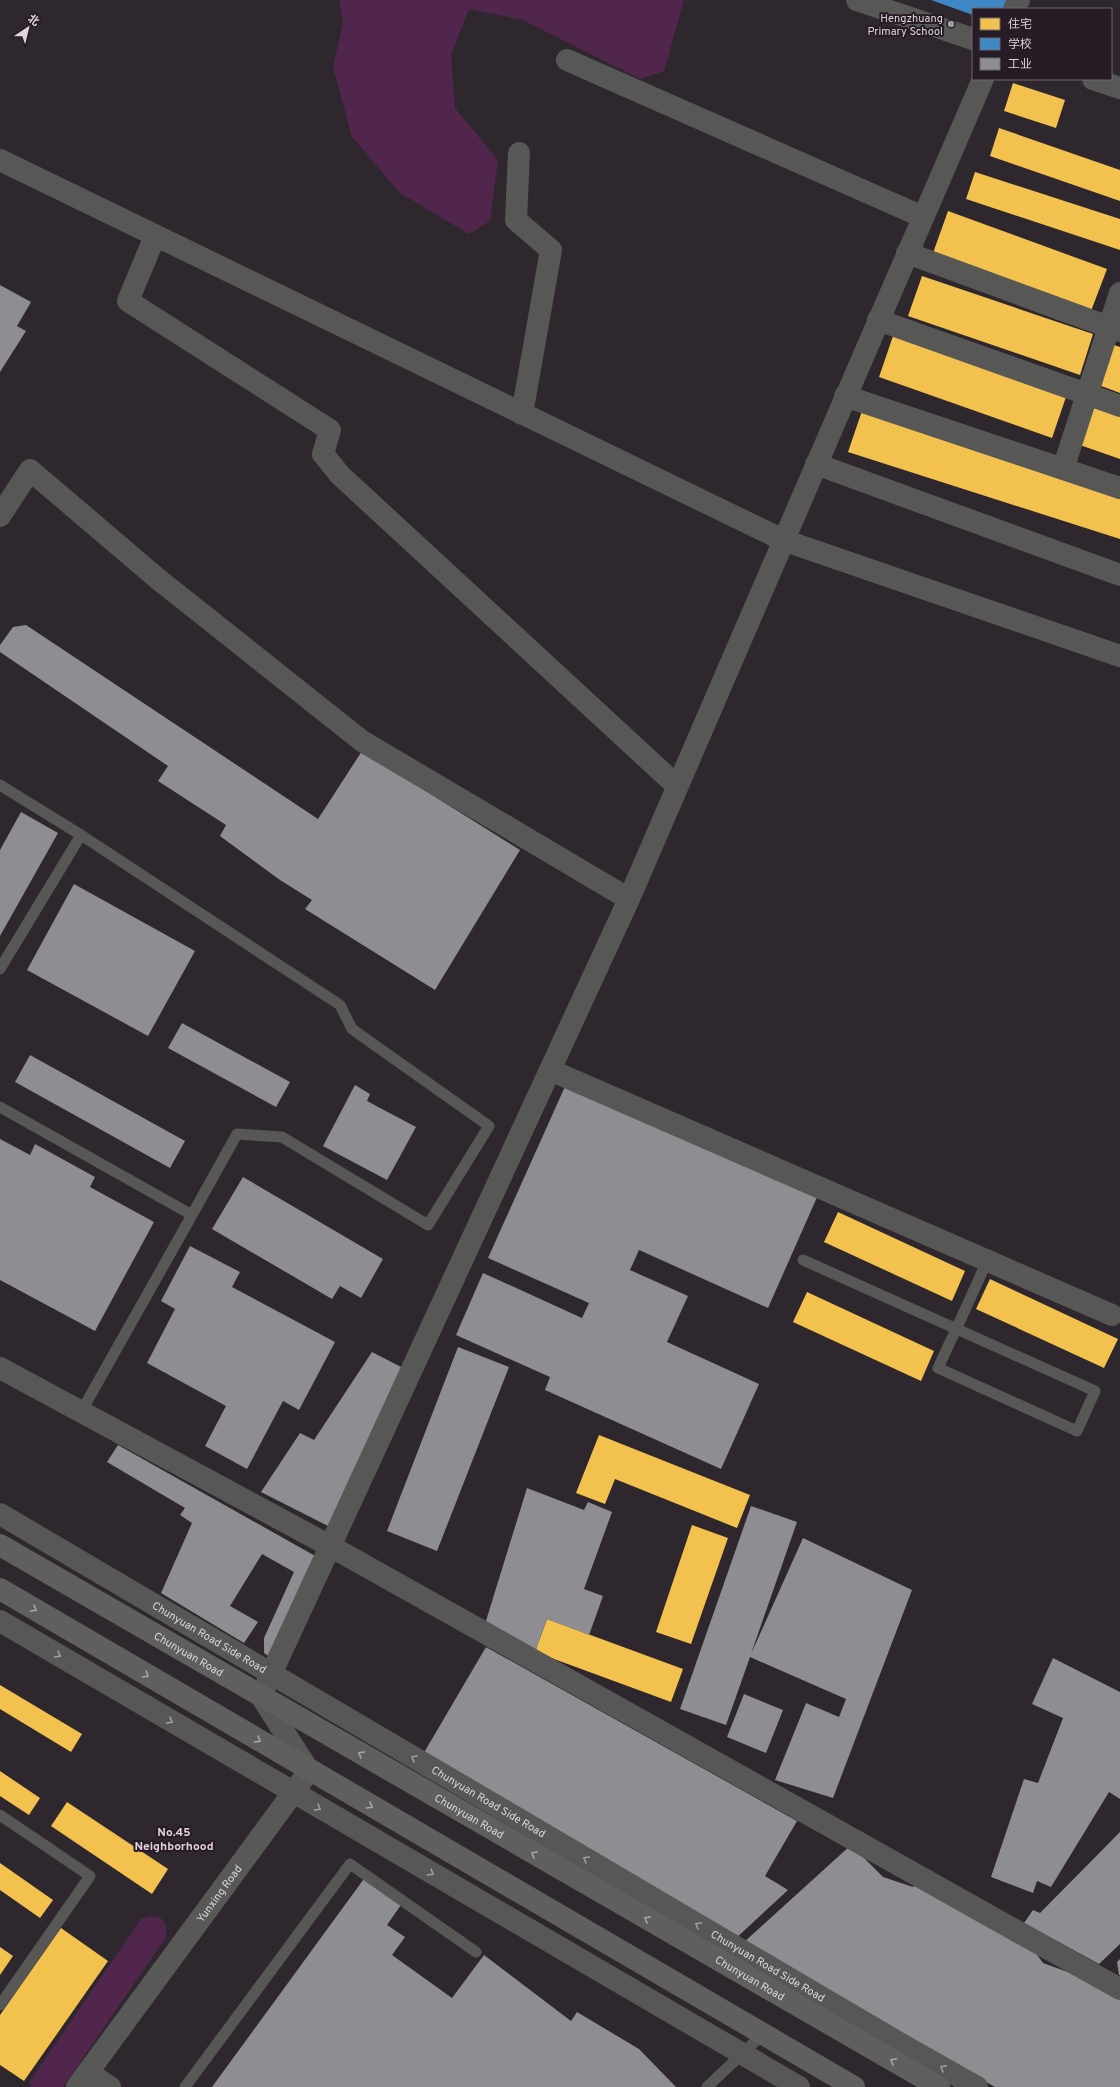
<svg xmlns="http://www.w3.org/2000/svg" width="1120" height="2087" viewBox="0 0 1120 2087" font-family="Overpass,'Noto Sans SC',sans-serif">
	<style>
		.green { fill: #50264c }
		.homes { fill: #f2c14e }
		.schools { fill: #3f88c5 }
		.industry { fill: #8d8d92 }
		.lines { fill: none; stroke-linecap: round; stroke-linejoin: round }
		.service { stroke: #575756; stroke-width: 11 }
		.minor { stroke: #575756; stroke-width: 22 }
		.tertiary { stroke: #575756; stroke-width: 22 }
		.secondary { stroke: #585957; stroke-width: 22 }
		.primary { stroke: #5f5f5d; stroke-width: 22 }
		.oneway { stroke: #aba6aa }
		.oneway2 { stroke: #a19da0 }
		.poi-dot { fill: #a0999f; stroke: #271b25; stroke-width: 1.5 }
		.labels { text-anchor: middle; stroke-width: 4; stroke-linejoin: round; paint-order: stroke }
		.poi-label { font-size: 11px; fill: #ded6dd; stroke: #271b25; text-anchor: end }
		.street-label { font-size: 11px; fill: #ded6dd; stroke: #271b25 }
		.neighbourhood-label { font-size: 12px; font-weight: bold; fill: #e2d1df; stroke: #271b25 }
	</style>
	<rect width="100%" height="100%" fill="#2e272d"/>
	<path class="green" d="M339 0H684L664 71 640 79 523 20 469 9 451 55 455 108 498 160 490 221 469 234 400 193 352 137 333 67 343 23Z
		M150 1916 161 1918 167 1927 165 1939 63 2087H30V2081L141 1919Z"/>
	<path class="homes" d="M1013 83 1065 100 1056 128 1004 111Z
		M999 128 1120 170V201L990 156Z
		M975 172 1120 219V250L966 199Z
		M948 211 1107 269 1091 311 933 253Z
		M922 276 1093 334 1080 375 908 316Z
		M893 336 1066 397 1052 438 879 377Z
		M1111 344 1120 347V393L1096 384Z
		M1091 404 1120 414V459L1077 444Z
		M864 405 1120 493V539L848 452Z
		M838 1212 965 1271 952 1301 824 1242Z
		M990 1279 1118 1339 1104 1368 976 1309Z
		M807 1292 934 1351 921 1381 793 1322Z
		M599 1435 750 1495 737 1528 615 1479 605 1504 576 1493Z
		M692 1525 728 1538 691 1644 656 1632Z
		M547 1619 683 1669 671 1702 535 1652Z
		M0 1685 82 1734 71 1752 0 1709Z
		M0 1771 40 1798 29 1815 0 1796Z
		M67 1802 168 1869 152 1894 51 1826Z
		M0 1863 53 1900 40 1918 0 1890Z
		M61 1928 108 1961 24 2081 0 2065V2015Z
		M0 1947 13 1956 0 1975Z"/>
	<path class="schools" d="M931 0H1009L1006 9H973V15Z"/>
	<path class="industry" d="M0 285 31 302 17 326 26 331 0 372Z
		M26 625 318 819 362 751 520 850 435 990 305 909 312 900 280 880 220 836 226 825 158 781 168 766 0 652V645L13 627Z
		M21 812 58 833 0 936V850Z
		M74 884 195 951 148 1036 27 970Z
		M182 1023 290 1082 276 1107 168 1048Z
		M30 1055 185 1141 170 1168 15 1082Z
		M567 1082 818 1195 768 1308 639 1250 630 1270 688 1296 667 1342 759 1384 721 1469 545 1390 550 1377 456 1335 483 1273 582 1318 589 1303 488 1258Z
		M355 1085 370 1094 367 1101 416 1127 387 1180 323 1146Z
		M0 1139 30 1155 35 1144 95 1177 90 1187 154 1222 95 1331 0 1280Z
		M243 1177 383 1259 361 1298 340 1286 332 1299 212 1229Z
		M190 1246 240 1272 232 1287 335 1342 299 1410 283 1401 247 1469 205 1446 226 1406 147 1363 175 1309 161 1301Z
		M458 1347 509 1367 437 1551 387 1531Z
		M372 1352 405 1369 332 1528 261 1492 300 1433 314 1440Z
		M118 1445 317 1557 270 1657 264 1653V1638L294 1572 262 1554 230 1606 258 1622 244 1643 161 1593 192 1523 180 1515 185 1508 107 1462Z
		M527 1488 584 1510 588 1502 612 1512 584 1589 603 1596 589 1635 547 1619 535 1652 485 1624Z
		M751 1506 797 1522 751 1654 803 1538 912 1590 833 1798 775 1780 806 1703 839 1717 846 1699 750 1657 726 1725 680 1709Z
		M486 1647 797 1821 765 1876 788 1890 734 1940 422 1756Z
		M1053 1658 1120 1692V1799L1109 1792 1051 1887 1037 1881 1033 1893 991 1877 1024 1779 1038 1783 1063 1718 1032 1704Z
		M744 1694 783 1710 766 1753 727 1737Z
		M1120 1832V1944L1099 1964 1024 1923 1033 1910 1040 1913Z
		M851 1845 883 1877 913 1887 918 1882 1028 1942 1043 1963 1095 1982 1120 1997V2087H995L743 1943Z
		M366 1876 403 1902 387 1925 405 1937 392 1955 452 1998 484 1955 571 2021 577 2012 639 2049 676 2087H212Z
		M1120 1959V1975H1119L1117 1962Z"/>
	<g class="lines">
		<path class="service" d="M0 785 81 835 340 1005 352 1029 489 1126 428 1225 282 1137 237 1134 192 1215 0 1107
			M0 969 81 835
			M803 1260 1095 1391 1077 1431 938 1368C955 1332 971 1297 987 1261
			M81 1412 192 1215
			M0 1815 90 1876 0 2005
			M185 2087 350 1864 476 1952
			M707 2087 763 2034"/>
		<path class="minor" d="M857 0 973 39
			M1014 9 1019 0
			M567 60 923 217
			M1093 79 1120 88
			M519 153 516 220 551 250 522 414
			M0 160 783 540 1120 656
			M155 236 128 301 330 430 323 454 340 475 677 786
			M907 253 1120 331
			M878 320 1120 406
			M845 396 1120 488
			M816 464 1120 575
			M1063 469 1120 293
			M0 516 30 470 158 579 362 741 629 899
			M550 1070 1112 1315
			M0 1368 330 1546 1120 1989
			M261 1696 629 899 983 79
			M88 2072 110 2087"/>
		<g class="tertiary">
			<path id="s1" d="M0 1514 901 2044 977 2087"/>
			<path d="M0 1621 799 2087"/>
		</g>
		<path class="secondary" id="s2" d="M77 2087 309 1771 261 1696"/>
		<g class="primary">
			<path id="s3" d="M0 1545 939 2087"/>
			<path d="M0 1589 854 2087"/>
		</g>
	</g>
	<defs><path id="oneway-chevron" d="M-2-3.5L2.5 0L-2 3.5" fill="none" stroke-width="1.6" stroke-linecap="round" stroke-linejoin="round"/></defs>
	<g class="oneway">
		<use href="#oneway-chevron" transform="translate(34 1609) rotate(30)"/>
		<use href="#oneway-chevron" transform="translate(146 1675) rotate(30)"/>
		<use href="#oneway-chevron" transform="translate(258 1740) rotate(30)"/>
		<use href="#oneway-chevron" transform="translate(361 1754) rotate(-150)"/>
		<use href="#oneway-chevron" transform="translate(370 1806) rotate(30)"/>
		<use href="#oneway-chevron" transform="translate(534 1854) rotate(-150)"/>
		<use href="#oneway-chevron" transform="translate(647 1919) rotate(-150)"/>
		<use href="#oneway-chevron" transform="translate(893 2061) rotate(-150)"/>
	</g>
	<g class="oneway2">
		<use href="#oneway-chevron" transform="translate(58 1655) rotate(30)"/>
		<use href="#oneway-chevron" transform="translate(170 1721) rotate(30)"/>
		<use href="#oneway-chevron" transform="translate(414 1758) rotate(-150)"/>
		<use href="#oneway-chevron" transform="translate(318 1808) rotate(30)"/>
		<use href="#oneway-chevron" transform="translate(586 1859) rotate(-150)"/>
		<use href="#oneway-chevron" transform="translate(431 1873) rotate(30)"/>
		<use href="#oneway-chevron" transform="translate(698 1925) rotate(-150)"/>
		<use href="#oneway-chevron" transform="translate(943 2068) rotate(-151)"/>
	</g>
	<circle class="poi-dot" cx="951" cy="24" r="4"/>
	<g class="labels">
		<g class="poi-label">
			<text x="943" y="22">Hengzhuang<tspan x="943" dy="13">Primary School</tspan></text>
		</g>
		<g class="street-label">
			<text dy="4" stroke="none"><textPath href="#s1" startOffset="243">Chunyuan Road Side Road</textPath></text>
			<text dy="4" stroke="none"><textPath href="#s3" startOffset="218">Chunyuan Road</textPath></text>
			<text dy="4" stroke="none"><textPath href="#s1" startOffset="567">Chunyuan Road Side Road</textPath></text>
			<text dy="4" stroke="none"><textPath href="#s3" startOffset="542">Chunyuan Road</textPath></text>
			<text dy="4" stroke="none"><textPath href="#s2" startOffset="240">Yunxing Road</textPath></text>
			<text dy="4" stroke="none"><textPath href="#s1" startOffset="891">Chunyuan Road Side Road</textPath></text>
			<text dy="4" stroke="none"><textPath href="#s3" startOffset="866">Chunyuan Road</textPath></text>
		</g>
		<g class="neighbourhood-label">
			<text x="174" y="1836">No.45<tspan x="174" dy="14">Neighborhood</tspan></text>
		</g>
	</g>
	<rect x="972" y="8" width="140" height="72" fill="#271b25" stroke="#70666f"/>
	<rect x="980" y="18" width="20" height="12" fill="#f2c14e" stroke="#70666f"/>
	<text x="1008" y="28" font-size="12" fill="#ded6dd">住宅</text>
	<rect x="980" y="38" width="20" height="12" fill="#3f88c5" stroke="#70666f"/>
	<text x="1008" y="48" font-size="12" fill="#ded6dd">学校</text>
	<rect x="980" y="58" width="20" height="12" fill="#8d8d92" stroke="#70666f"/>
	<text x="1008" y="68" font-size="12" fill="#ded6dd">工业</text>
	<g transform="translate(28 28) rotate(35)" stroke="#271b25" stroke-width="3" paint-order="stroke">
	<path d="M0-3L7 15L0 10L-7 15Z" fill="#ded6dd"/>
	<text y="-6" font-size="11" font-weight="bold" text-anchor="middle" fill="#ded6dd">北</text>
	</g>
</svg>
